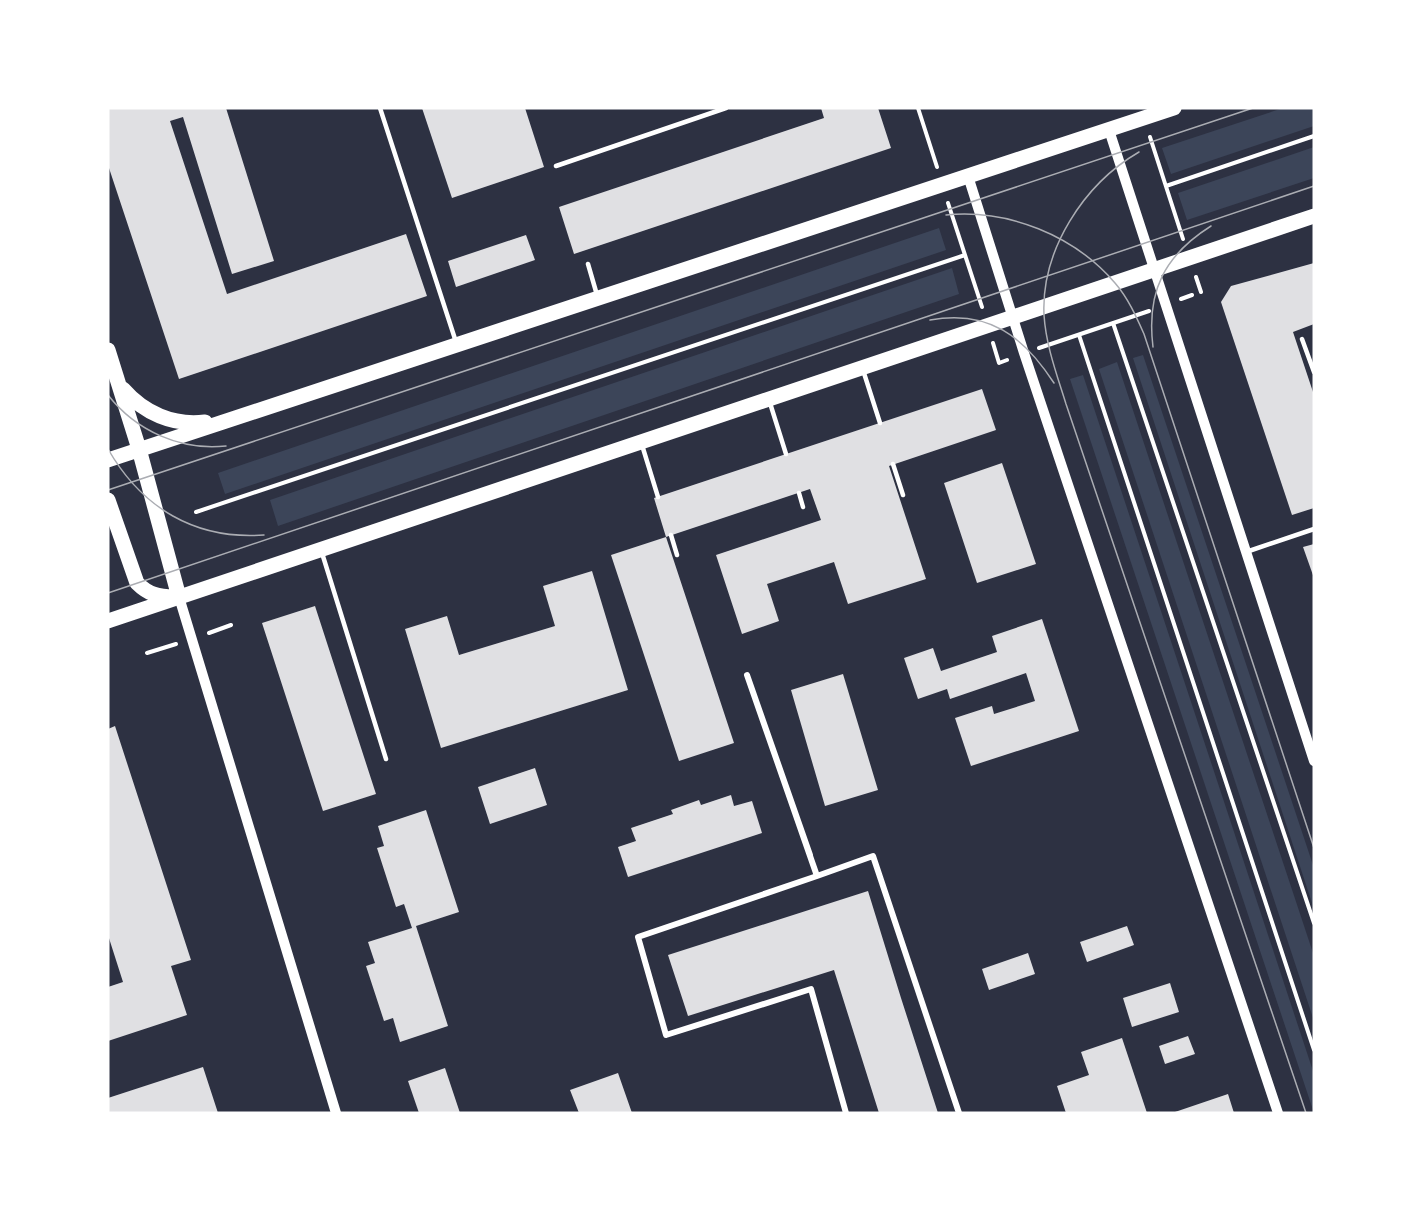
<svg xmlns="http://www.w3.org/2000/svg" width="1422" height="1221" viewBox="0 0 1422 1221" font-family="'Roboto Condensed',sans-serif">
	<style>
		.green { fill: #3c4559 }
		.building { fill: #e0e0e3 }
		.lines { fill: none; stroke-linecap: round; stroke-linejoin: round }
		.path { stroke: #fff; stroke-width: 4 }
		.service { stroke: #fff; stroke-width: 4.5 }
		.minor { stroke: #fff; stroke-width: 6 }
		.tertiary { stroke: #fff; stroke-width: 10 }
		.primary { stroke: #fff; stroke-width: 15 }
		.tram { stroke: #abadb3; stroke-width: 1.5 }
	</style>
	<rect width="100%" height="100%" fill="#2d3142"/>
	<path class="green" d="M1283 108H1314V126L1171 174 1162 148Z
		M1314 147V178L1187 220 1178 193Z
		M939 228 946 250 225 494 218 473Z
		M952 268 959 294 278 526 270 500Z
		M1143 355 1314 868V909L1133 358Z
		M1117 362 1314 956V1021L1099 369Z
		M1083 375 1314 1074V1113L1070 379Z"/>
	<path class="building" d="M108 108H226L274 261 232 274 183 117 170 121 227 294 406 234 427 296 179 379 108 165Z
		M422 108H525L544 167 452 198Z
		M821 108H878L891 148 574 254 559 207 824 118Z
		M526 235 535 260 456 287 448 261Z
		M1314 263V324L1293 332 1314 395V508L1292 515 1221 302 1231 286Z
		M982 389 996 430 889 466 926 579 848 604 834 562 767 584 779 621 742 634 716 555 821 520 810 489 666 537 654 498Z
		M1002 463 1036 564 977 583 944 483Z
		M666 537 734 743 679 761 611 555Z
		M1314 544V578L1303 547Z
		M592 571 628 690 441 748 405 629 447 616 459 655 555 626 543 586Z
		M315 606 376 794 323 811 262 623Z
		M1042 619 1079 731 971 766 955 718 992 706 994 714 1035 701 1026 673 950 699 947 689 918 699 904 658 933 648 941 671 997 652 992 636Z
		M843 674 878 790 825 806 791 690Z
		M115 726 191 960 171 966 187 1015 108 1041V987L123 982 108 935V729Z
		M535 768 547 805 490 824 478 787Z
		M731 795 734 806 752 801 762 833 628 877 618 847 636 841 631 828 673 814 671 810 699 800 701 805Z
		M426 810 459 912 416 926 448 1026 400 1042 393 1018 384 1021 366 966 375 963 368 942 412 928 404 904 396 907 377 848 384 846 378 826Z
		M868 891 901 998 938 1113H879L834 970 688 1016 668 955Z
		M1127 926 1134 945 1087 962 1080 942Z
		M1028 953 1035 974 989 990 982 969Z
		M1170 983 1179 1012 1132 1027 1123 998Z
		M1188 1036 1195 1054 1165 1064 1159 1046Z
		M1122 1038 1147 1113H1066L1057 1086 1089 1075 1081 1052Z
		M203 1067 218 1113H108V1098Z
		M445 1068 460 1113H419L408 1081Z
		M618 1073 632 1113H579L570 1090Z
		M1228 1094 1234 1113H1172Z"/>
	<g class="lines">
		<path class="path" d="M918 108 937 167
			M1150 137 1183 239
			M1166 186 1314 136
			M948 203 982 307
			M1196 277 1201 292
			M1181 299 1192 295
			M1113 323 1314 923
			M1079 335 1314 1050
			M993 343 999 363 1007 360
			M1039 348 1149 311
			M196 512 965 255
			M209 633 231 625
			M147 653 176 644"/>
		<path class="service" d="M380 108 456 342
			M556 166 726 108
			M588 264 597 295
			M1302 339 1314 372
			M863 370 880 423
			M770 403 786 454
			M642 445 658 497
			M893 464 903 495
			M799 493 803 507
			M671 535 677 555
			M1246 552 1314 529
			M322 553 386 759"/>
		<path class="minor" d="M810 855 747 675 817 876 638 937 666 1035 811 989 846 1113
			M817 876 873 856 959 1113"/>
		<path class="tertiary" d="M1109 130 1314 761
			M968 176 1024 353 1278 1113
			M179 597 336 1113"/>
		<path class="primary" d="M108 350 139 449 179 597
			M123 389C144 413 173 426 205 422
			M108 460 1174 108
			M108 500 137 583C148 594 158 597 174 597
			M108 621 1314 216"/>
		<path class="tram" d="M1139 152C1084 184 1041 250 1044 315 1046 346 1057 375 1066 404L1306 1113
			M946 215C1008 209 1074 235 1115 283 1128 298 1136 316 1144 334L1314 848
			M930 320C989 309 1024 337 1054 383
			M1153 347C1146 291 1165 255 1211 226
			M108 395C136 431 181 451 226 446
			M108 449C142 508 195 540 264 535
			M108 490 1253 108
			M108 593 1314 186"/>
	</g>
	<rect width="1422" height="1221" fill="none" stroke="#ffffff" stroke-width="219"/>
</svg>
